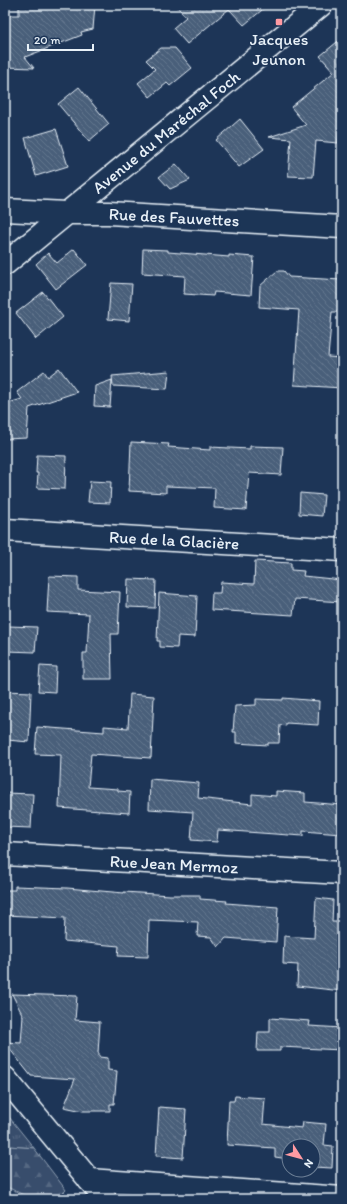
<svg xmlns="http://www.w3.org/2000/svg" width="347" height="1204" viewBox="0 0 347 1204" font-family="Itim,sans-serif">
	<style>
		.grass { fill: url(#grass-tufts); stroke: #909fb2 }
		.forest { fill: url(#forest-firs); stroke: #909fb2 }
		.building { fill: url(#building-back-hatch); stroke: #e8f1f8 }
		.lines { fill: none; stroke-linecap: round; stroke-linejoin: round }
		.street-casing { stroke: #e8f1f8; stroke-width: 25 }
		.secondary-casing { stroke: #e8f1f8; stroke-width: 25 }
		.street { stroke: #1d3557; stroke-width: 22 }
		.secondary { stroke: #1d3557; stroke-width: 22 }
		.poi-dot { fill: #ff9aa2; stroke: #1d3557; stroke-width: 1.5 }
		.labels { text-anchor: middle; stroke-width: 3.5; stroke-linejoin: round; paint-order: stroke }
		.poi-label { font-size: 17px; fill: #e8f1f8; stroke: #1d3557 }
		.street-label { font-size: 17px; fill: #e8f1f8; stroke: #1d3557 }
	</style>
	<defs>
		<pattern id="grass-tufts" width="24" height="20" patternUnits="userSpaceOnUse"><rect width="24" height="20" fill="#374d6c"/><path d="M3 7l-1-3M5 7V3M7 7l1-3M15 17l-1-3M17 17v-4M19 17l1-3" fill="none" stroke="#546782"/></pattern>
		<pattern id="forest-firs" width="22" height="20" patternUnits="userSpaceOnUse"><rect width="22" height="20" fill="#374d6c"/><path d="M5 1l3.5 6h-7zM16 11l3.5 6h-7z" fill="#546782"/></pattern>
		<pattern id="building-back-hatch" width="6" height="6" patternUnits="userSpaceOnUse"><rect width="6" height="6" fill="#495e7a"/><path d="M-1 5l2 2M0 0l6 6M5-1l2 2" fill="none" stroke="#63768e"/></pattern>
	</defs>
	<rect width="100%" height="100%" fill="#1d3557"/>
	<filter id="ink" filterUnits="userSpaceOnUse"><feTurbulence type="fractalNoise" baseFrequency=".025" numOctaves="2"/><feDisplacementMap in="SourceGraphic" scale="8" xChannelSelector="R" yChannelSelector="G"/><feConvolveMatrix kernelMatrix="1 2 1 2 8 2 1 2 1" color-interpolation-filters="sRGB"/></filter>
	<g filter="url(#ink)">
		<path class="grass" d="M5 1112 34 1148 9 1146 5 1143Z"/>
		<path class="forest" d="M5 1143 9 1146 34 1148 66 1190 57 1199H32L5 1186Z"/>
		<path class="building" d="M19 5H95L93 29 81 32 82 35 25 57 34 68 5 67V15H19Z
			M176 5H268L244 25 229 9 187 44 173 28 186 17Z
			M342 38V134H339L338 143 316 141 313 177 288 176 291 139 269 137 306 125 291 107 334 72 320 56Z
			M161 48H175L192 68 170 86 167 83 150 97 138 83 155 69 146 60Z
			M79 87 109 124 89 141 58 104Z
			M240 119 264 149 239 167 216 140Z
			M56 129 68 166 36 176 25 138Z
			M176 164 190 180 170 189 159 177Z
			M74 249 87 265 56 289 36 264 48 253 57 263Z
			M143 249 168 250V252L229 257V255L254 257 251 295 214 292 213 296 184 294 185 276 142 273Z
			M277 271H284L289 277 341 280 339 312H332L328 357 342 358V388L294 385 299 310 259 307 260 286Z
			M111 283 132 284 129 321 108 319Z
			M43 292 63 317 36 339 16 313Z
			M59 368 77 392 29 408 27 438 5 439V404L22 399 17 392 44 371 48 377Z
			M169 371 167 389 113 386 112 376Z
			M112 380 110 407 94 406 95 386Z
			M131 442 169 444 168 447 210 450V447L250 449V446L283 447 281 475 249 473 246 510 214 508 215 488 166 486V493L129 491Z
			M37 455 66 456 65 489 37 488 38 473H36Z
			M90 481 111 482 110 503 88 502Z
			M300 493 324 495 322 516 299 514Z
			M255 561 291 563V570L304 571 303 576 342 580V602L295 599 293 615 211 610 212 593H220L221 582 254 584Z
			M49 576 78 577V590L120 592 118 634H111L112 679H83V653H87L89 614 47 612Z
			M128 579 156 580 155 608 127 607Z
			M159 593 197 596 195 637 178 636 177 648 160 647V641H157Z
			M8 626 37 627 35 652 7 651Z
			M40 666 56 667 55 692 38 691Z
			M5 691 31 692 29 742 7 740V732H5Z
			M130 694 154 696 151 758 91 754 88 787 118 789V791L130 792 129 813 59 808 61 755 35 754 37 727 104 732V726L128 728Z
			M283 698 319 701 318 725 286 723V726L280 725 279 743H268V745L236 743V732H233L235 706 256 705V699L283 700Z
			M150 779 199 783 198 798 252 804V794L276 796V791L305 793V802L342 805 341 834 303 831V836L218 830 217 842 191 840 193 812 149 809Z
			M5 793 33 794 31 828 5 827Z
			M15 886 67 888 124 893V892L170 895H200V899L227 901 226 903 278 907 276 942 226 938 218 947 211 937 197 936 198 922 149 920 148 957 118 956 119 946 64 941 65 918 5 915V890H15Z
			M316 898 333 900 332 922H342V991L297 986 298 965 283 964 284 936 314 938Z
			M12 994 77 996 75 1020 100 1022 98 1053H99V1057L108 1058V1070L117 1071 114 1104H110V1111H83L64 1107 75 1079 31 1076 5 1043V1042L21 1043 23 1016Z
			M270 1018 310 1021 309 1026 342 1028V1050L280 1047V1051H257L258 1032H270Z
			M235 1096 265 1098 263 1124 302 1128 303 1122 326 1124 324 1145 333 1146 332 1168 313 1167V1146H289V1159L275 1157V1148L227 1145 229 1101H234Z
			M159 1107 186 1109 183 1158 156 1156Z"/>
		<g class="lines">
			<defs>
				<path id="street" d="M5 210 66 213H109L342 227
					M5 264 321 5
					M5 530 342 550
					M5 854 342 873
					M89 1180 342 1198"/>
				<path id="secondary" d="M5 1078 105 1199"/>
			</defs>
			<use href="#street" class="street-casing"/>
			<use href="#secondary" class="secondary-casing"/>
			<use href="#street" class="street"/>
			<use href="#secondary" class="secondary"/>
		</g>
	</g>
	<rect class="poi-dot" x="275" y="18" width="8" height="8" rx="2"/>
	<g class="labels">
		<g class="poi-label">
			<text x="279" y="45">Jacques<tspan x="279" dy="20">Jeunon</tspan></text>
		</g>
		<g class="street-label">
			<text transform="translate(166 132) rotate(-39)" y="6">Avenue du Maréchal Foch</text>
			<text transform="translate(174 217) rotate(3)" y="6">Rue des Fauvettes</text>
			<text transform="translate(174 540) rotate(3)" y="6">Rue de la Glacière</text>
			<text transform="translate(174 864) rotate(3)" y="6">Rue Jean Mermoz</text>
		</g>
	</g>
	<rect width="347" height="1204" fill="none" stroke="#1d3557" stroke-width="20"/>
	<rect x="10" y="10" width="327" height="1184" fill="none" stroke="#e8f1f8" stroke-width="1.5" filter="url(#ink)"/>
	<g transform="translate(301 1158) rotate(126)"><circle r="19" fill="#1d3557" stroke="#6e8097"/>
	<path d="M0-3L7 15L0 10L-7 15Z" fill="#ff9aa2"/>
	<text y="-6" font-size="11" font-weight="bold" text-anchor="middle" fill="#e8f1f8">N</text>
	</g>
	<path d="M28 44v6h65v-6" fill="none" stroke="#e8f1f8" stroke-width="2"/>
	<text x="34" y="44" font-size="12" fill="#e8f1f8" stroke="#1d3557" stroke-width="3" paint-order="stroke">20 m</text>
</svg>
